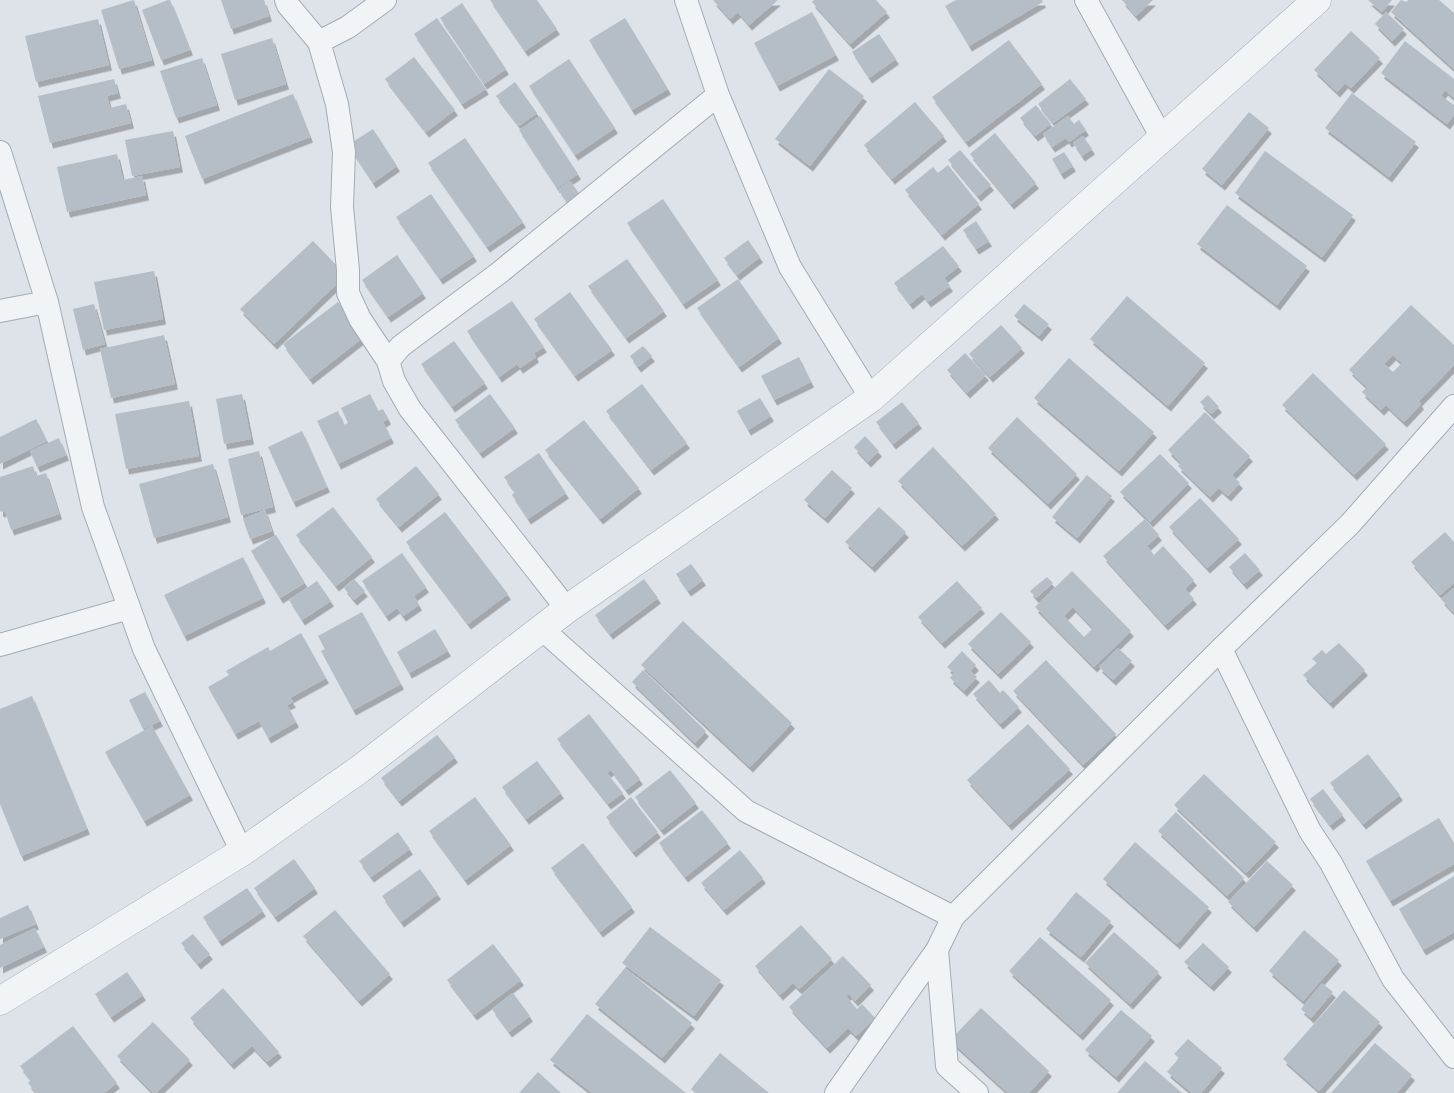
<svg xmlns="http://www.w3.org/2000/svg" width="1454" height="1093" viewBox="0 0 1454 1093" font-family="Ubuntu,sans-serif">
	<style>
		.building { fill: #b5bdc6; fill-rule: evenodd; filter: url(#shadow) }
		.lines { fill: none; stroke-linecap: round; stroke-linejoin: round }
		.minor-casing { stroke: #a3abb3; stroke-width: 24 }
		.tertiary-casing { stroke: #a3abb3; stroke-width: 29 }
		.minor { stroke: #f1f4f7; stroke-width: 22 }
		.tertiary { stroke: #f1f4f7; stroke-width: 28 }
	</style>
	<defs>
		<filter id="shadow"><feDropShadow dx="3" dy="5.5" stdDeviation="0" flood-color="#0004"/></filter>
	</defs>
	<rect width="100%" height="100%" fill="#dee3e9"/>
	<path class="building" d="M134 0 152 60 119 69 101 10Z
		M168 0H170L190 50 161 60 142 10Z
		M221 0H264L269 16 231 29Z
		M490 0H537L557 29 525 51Z
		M713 0H778L749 25 738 12 730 19Z
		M814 0H876L887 12 850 44 812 2Z
		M956 0H1042L1043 2 969 46 945 6Z
		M1122 0H1153L1136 16Z
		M1368 0H1392L1382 12Z
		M1401 0 1407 2 1408 0H1439L1454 13V69L1391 12Z
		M462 3 506 69 484 84 440 18Z
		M812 12 836 55 777 86 754 43Z
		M1386 12 1404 29 1392 41 1375 24Z
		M437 18 486 89 462 104 414 34Z
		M625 18 668 89 632 110 589 40Z
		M98 19 109 65 36 82 25 36Z
		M1351 31 1380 58 1351 88 1345 83 1337 92 1314 70Z
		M879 34 896 59 869 78 852 52Z
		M272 38 286 84 235 100 221 54Z
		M1009 40 1042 84 966 142 932 97Z
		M1405 41 1454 79V98L1445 90 1441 96 1454 105V115L1447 124 1381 73Z
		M414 57 455 110 426 132 385 79Z
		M202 58 217 105 176 118 160 71Z
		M569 59 615 128 575 155 529 86Z
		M829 69 864 96 810 166 775 139Z
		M114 79 118 93 107 96 110 108 126 104 131 123 50 143 38 96Z
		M1070 79 1086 99 1053 123 1038 104Z
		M515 82 537 113 519 126 496 96Z
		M1352 93 1416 142 1389 177 1325 128Z
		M293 94 310 137 202 179 185 136Z
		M915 102 944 136 892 179 864 145Z
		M1036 105 1051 124 1035 136 1020 118Z
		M1249 112 1269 128 1222 185 1202 169Z
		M540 116 578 174 557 188 519 130Z
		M1068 116 1074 124 1079 120 1086 130 1069 142 1066 138 1052 147 1043 134Z
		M373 129 397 166 373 183 348 145Z
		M173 131 180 167 132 176 125 140Z
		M995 133 1036 183 1011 204 970 154Z
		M1083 136 1092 149 1082 156 1073 143Z
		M465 138 523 222 487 247 428 163Z
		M960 150 991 185 978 196 948 160Z
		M1265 151 1353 215 1322 257 1235 193Z
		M1064 152 1073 166 1061 174 1052 159Z
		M117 154 123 180 142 176 146 195 67 212 57 167Z
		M948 165 979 204 942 235 905 190 933 167 938 173Z
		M570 181 581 196 569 205 558 189Z
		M431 194 474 256 440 279 396 217Z
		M663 199 718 280 683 304 627 223Z
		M1227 205 1307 266 1277 305 1197 244Z
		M976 221 989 241 976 249 963 230Z
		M748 240 760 257 737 275 724 258Z
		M313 241 346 275 274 344 240 309Z
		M943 246 959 266 944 278 950 286 928 302 922 294 910 304 894 283Z
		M397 255 423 293 388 317 362 280Z
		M627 259 664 311 626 338 588 286Z
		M154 271 163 319 104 330 94 282Z
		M738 279 779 338 739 367 697 308Z
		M570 292 612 350 575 376 534 319Z
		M1127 296 1205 363 1168 406 1090 339Z
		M512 301 544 347 534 353 536 357 520 368 517 364 499 377 467 331Z
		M338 302 365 336 310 379 283 344Z
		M94 304 105 344 83 350 73 309Z
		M1024 304 1049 324 1039 336 1014 316Z
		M1411 305 1454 345V365L1419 401 1421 404 1404 422 1386 405 1381 410 1362 392 1367 387 1349 370ZM1393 355 1402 363 1393 372 1384 364Z
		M1001 325 1022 348 990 377 969 354Z
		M164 335 175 384 111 398 100 349Z
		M454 341 485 383 452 407 421 364Z
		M643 346 652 356 638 367 630 356Z
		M965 353 986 375 967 393 947 370Z
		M799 357 811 382 774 400 761 376Z
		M1069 358 1154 432 1119 471 1034 398Z
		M1313 373 1386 444 1354 475 1282 405Z
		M642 384 687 443 651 470 606 411Z
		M242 394 251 439 224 444 216 399Z
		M370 394 378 411 383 409 388 419 383 422 391 438 338 464 317 421 338 411 344 425 348 423 341 408Z
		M490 394 515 428 480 453 455 420Z
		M1208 395 1219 407 1211 414 1200 402Z
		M760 398 771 416 748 430 737 411Z
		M189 401 199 456 126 469 115 414Z
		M902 402 919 423 893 444 876 422Z
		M1205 412 1250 456 1232 475 1240 483 1228 496 1219 488 1210 497 1178 466 1181 463 1168 450Z
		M1017 417 1077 474 1048 504 988 448Z
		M36 419 47 441 0 464V437Z
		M584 420 639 488 600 519 545 450Z
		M302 431 327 487 293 502 268 447Z
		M865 436 879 451 868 462 854 447Z
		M59 438 66 455 37 467 30 451Z
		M933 447 996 514 962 546 898 481Z
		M259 451 273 507 241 515 228 459Z
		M539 453 566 493 528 519 512 495 515 492 504 477Z
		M1160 454 1189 483 1150 522 1120 492Z
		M213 464 228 517 154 538 139 484Z
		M33 466 36 476 46 473 59 514 11 530 5 511 1 512 0 510V477Z
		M416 466 439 494 399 527 376 499Z
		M832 470 852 488 825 518 804 500Z
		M1087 475 1112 496 1077 538 1052 517Z
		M1200 498 1239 539 1207 568 1169 527Z
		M333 507 372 557 336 586 296 535Z
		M879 507 906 532 872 567 845 542Z
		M265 510 272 531 250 539 243 519Z
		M445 512 508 594 468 624 406 542Z
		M1145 519 1159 535 1147 546 1154 555 1163 546 1194 580 1185 589 1194 599 1165 625 1103 556Z
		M1445 532 1454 542V583L1440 595 1411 562Z
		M276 535 305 583 280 598 251 551Z
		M402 553 426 587 414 596 419 605 403 616 397 608 386 616 362 581Z
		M1245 553 1260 570 1244 584 1229 567Z
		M243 557 263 598 184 636 164 595Z
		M691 564 703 580 688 591 676 574Z
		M1072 571 1131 631 1094 667 1035 607ZM1073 607 1093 628 1084 637 1064 616Z
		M1047 577 1053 583 1036 598 1030 591Z
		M354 579 365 591 354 600 344 588Z
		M644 579 658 598 610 634 595 615Z
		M317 581 331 601 302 620 289 600Z
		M957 581 982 608 942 643 918 617Z
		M1454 588V613L1441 599Z
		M362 612 401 684 353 710 321 651 325 649 318 636Z
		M1001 612 1031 642 998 674 968 644Z
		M683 621 792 723 750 767 641 665Z
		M435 629 448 651 409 673 397 652Z
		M301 633 326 678 290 698 293 702 287 705 296 722 268 738 259 721 235 734 208 687 229 675 226 671 268 647 270 651Z
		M1339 643 1365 670 1330 703 1303 675 1317 663 1312 659 1322 650 1326 654Z
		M1118 648 1132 661 1113 680 1099 667Z
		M962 651 976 665 970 671 977 677 964 691 950 678 954 673 947 667Z
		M1046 660 1116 734 1083 765 1013 691Z
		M643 670 706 731 695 743 632 682Z
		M989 680 1000 693 1003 690 1019 707 1000 724 973 694Z
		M145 692 160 721 143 729 129 700Z
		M32 696 87 829 21 856 0 804V709Z
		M589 714 640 779 626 790 611 770 607 773 623 793 608 804 557 739Z
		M1028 724 1070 769 1009 825 967 780Z
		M152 726 190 795 144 821 105 752Z
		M437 735 455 757 399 801 381 778Z
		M1368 754 1400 795 1363 824 1330 783Z
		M537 761 561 793 526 819 502 787Z
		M670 770 696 803 661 830 635 797Z
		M1204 774 1276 842 1246 873 1174 805Z
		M1323 789 1343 815 1330 825 1310 799Z
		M475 797 511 845 465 880 429 831Z
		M631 797 658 832 633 852 606 817Z
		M702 810 728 843 685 877 659 843Z
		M1176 812 1244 878 1227 896 1158 831Z
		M1439 818 1454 843V864L1390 901 1366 861Z
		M398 832 410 849 371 877 359 861Z
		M1135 842 1209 907 1177 944 1103 879Z
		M583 843 632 907 600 932 551 868Z
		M740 850 763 878 724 910 701 883Z
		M294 859 315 888 275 917 254 888Z
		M1267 861 1293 885 1254 927 1228 902Z
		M420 869 438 894 401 922 382 896Z
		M1454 876V932L1423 950 1399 909Z
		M247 888 263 911 219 941 203 917Z
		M1076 892 1111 921 1081 957 1046 929Z
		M28 905 36 924 0 939V918Z
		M335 910 390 974 359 1001 303 936Z
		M801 925 832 959 799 989 793 983 780 995 755 966Z
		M650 927 721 980 694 1016 622 963Z
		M35 928 44 947 0 968V945Z
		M1304 930 1339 960 1303 1001 1269 971Z
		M1114 932 1159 972 1130 1004 1085 963Z
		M193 934 210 954 198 964 181 943Z
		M1040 937 1111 1000 1080 1035 1009 971Z
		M1203 943 1229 967 1211 986 1184 962Z
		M493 944 521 980 474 1015 447 980Z
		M843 956 871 985 855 1001 849 994 846 996 857 1009 862 1004 875 1018 856 1036 848 1028 827 1048 789 1007Z
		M625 968 692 1023 662 1058 595 1004Z
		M127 972 143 995 111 1017 95 994Z
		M1322 983 1333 992 1311 1018 1301 1009Z
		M223 988 279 1052 267 1062 252 1046 231 1064 190 1018Z
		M1344 990 1380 1022 1319 1091 1283 1059Z
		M513 993 530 1016 509 1032 492 1009Z
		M981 1008 1049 1071 1029 1093H1008L950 1040Z
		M1121 1010 1152 1036 1116 1077 1085 1050Z
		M587 1014 686 1093H592L550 1060Z
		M153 1022 190 1060 156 1093H153L117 1056Z
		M73 1026 117 1083 104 1093H36L28 1083 31 1080 20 1066Z
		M1188 1039 1222 1068 1201 1093H1192L1167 1072 1179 1058 1174 1054Z
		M1375 1043 1412 1075 1397 1093H1331Z
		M720 1053 769 1093H695L691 1089Z
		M1145 1061 1182 1093H1117Z
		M538 1072 561 1093H519Z"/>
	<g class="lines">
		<defs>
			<path id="minor" d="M286 0 288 5 319 42 348 27 385 0
				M686 0 718 95 790 267 871 398
				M1086 0 1162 138
				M319 42 337 104 344 152 342 207 348 270V293L360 319 388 361
				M0 152 47 302 93 507 144 649 242 852
				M0 311 47 302
				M567 609 410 409 394 381 388 361 401 346 499 273 718 95
				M542 629 746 811 953 917
				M0 645 129 608
				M1221 649 1310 831 1331 863 1393 979 1454 1057
				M937 950 947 1066 977 1093
				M836 1093 937 950 953 917 1221 649 1350 524 1454 406"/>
			<path id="tertiary" d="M0 1001 242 852 360 769 567 609 871 398 1317 0"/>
		</defs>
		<use href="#minor" class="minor-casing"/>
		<use href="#tertiary" class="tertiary-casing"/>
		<use href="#minor" class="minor"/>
		<use href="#tertiary" class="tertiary"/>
	</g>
</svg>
